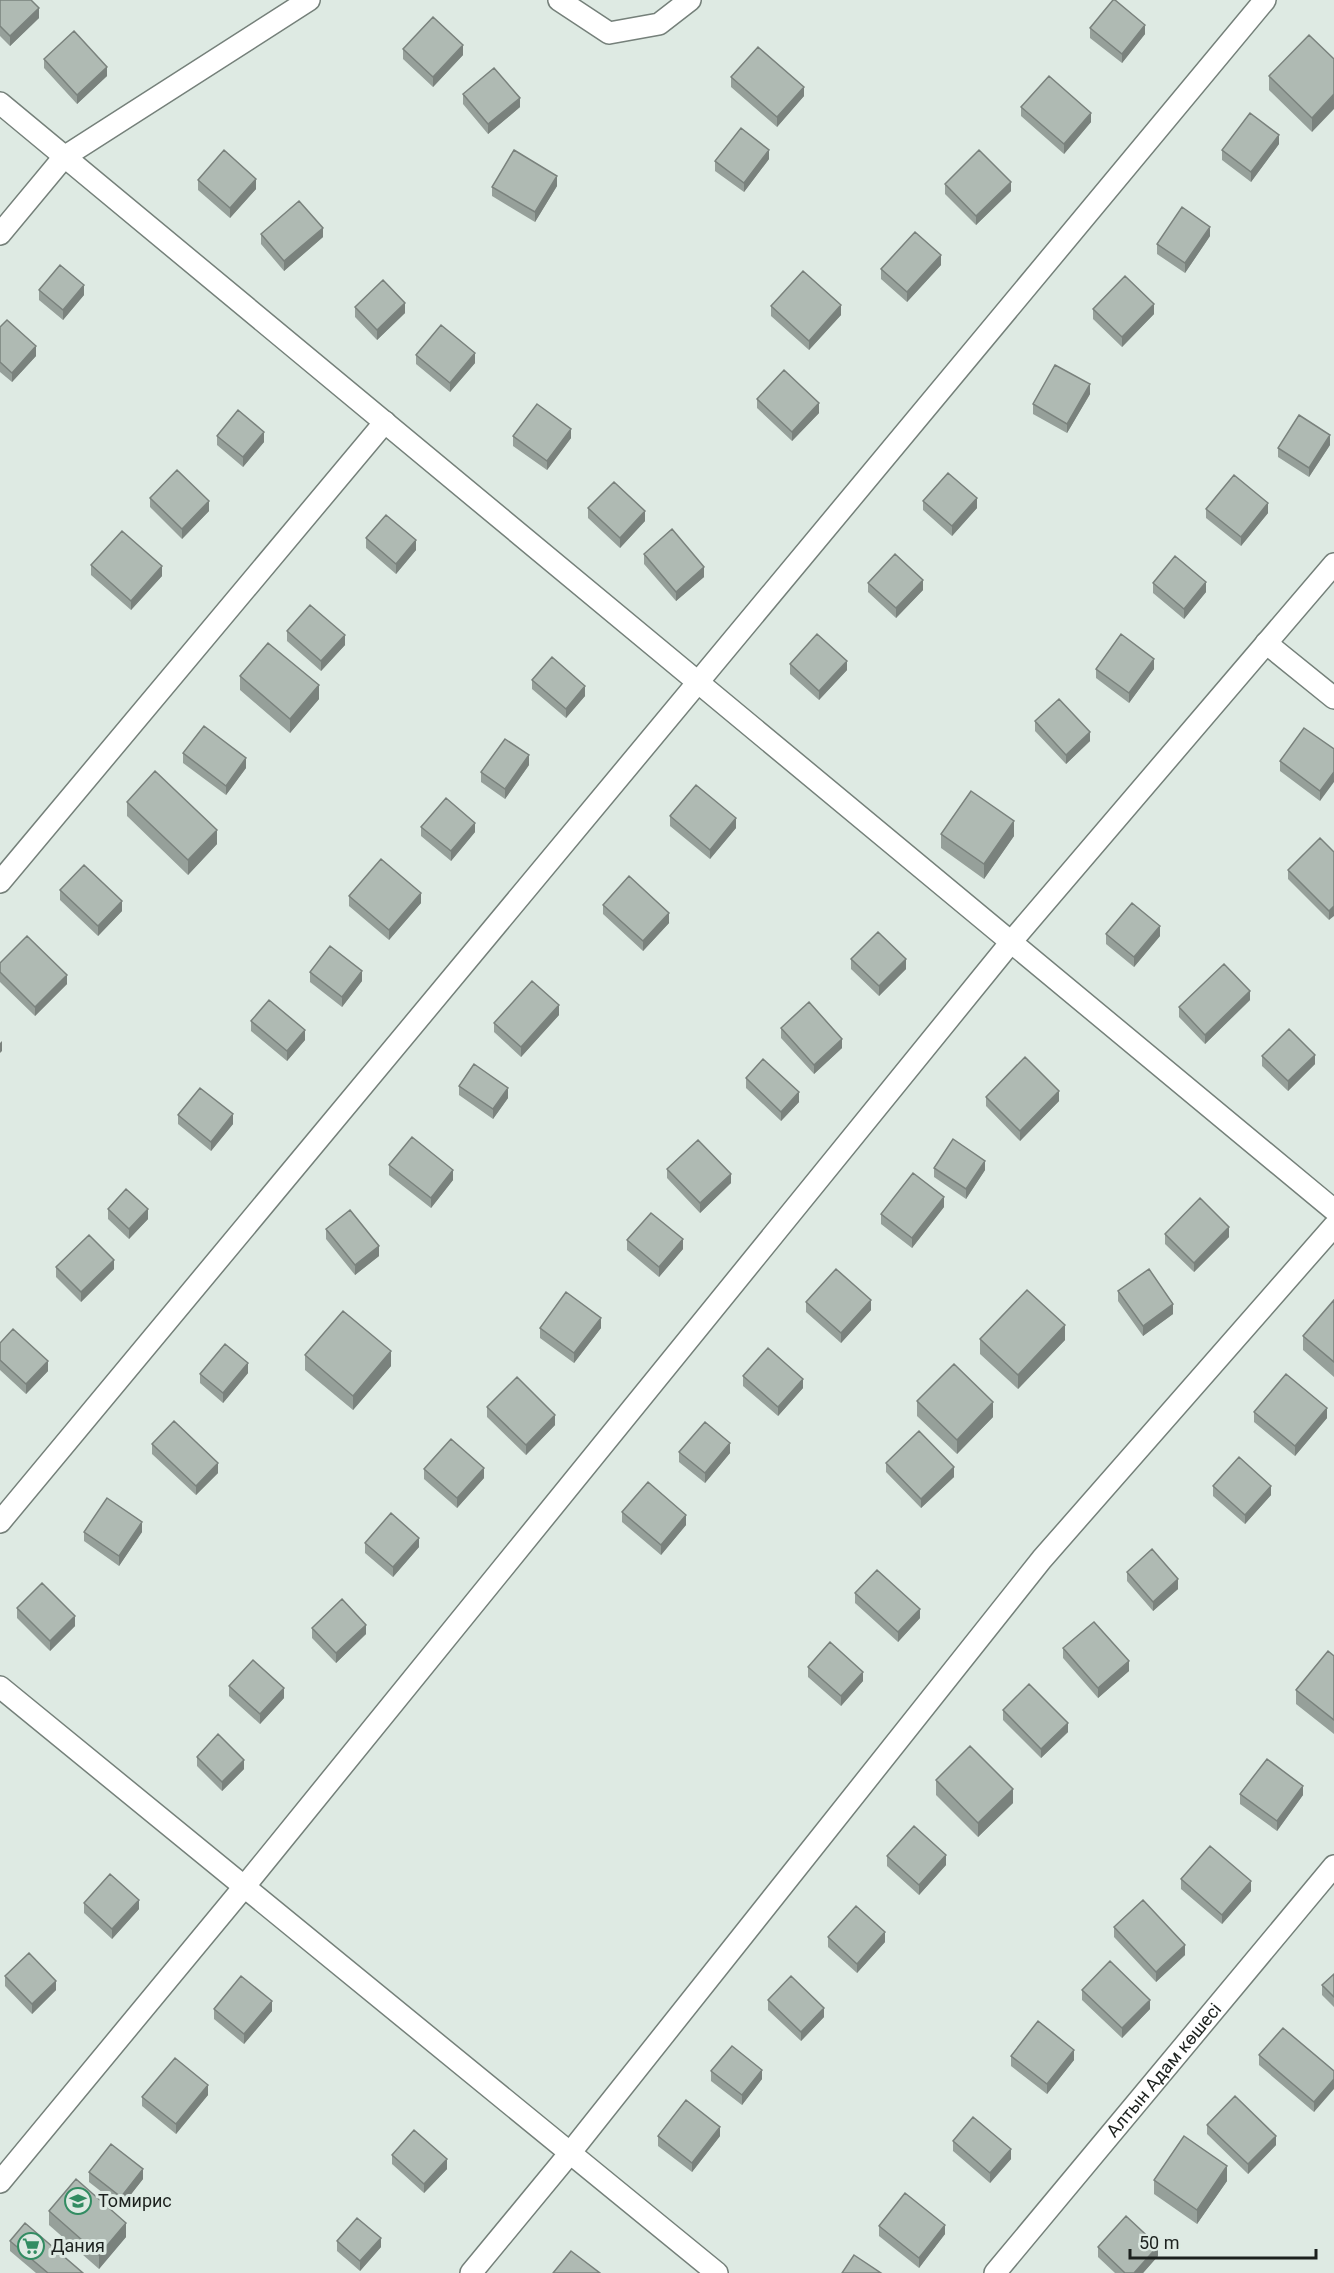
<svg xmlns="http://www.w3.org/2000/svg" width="1334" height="2273" viewBox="0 0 1334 2273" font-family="Roboto,sans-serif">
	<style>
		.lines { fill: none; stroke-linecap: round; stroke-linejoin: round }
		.street-casing { stroke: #75807a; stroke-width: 24 }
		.street { stroke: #fff; stroke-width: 21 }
		.wall { fill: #96a09a }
		.shaded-wall { fill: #7a827d }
		.building { fill: #afbab3; stroke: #7a827d; stroke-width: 1.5 }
		.labels { text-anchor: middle; stroke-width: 6; stroke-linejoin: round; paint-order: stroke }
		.street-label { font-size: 18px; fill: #1c211e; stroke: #deeae3 }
		.poi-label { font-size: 18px; fill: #1c211e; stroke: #deeae3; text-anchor: start }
	</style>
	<rect width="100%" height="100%" fill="#deeae3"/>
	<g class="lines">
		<defs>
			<g id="street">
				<path d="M559 0 609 33 659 24 690 0"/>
				<path d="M0 103 1334 1210"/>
				<path d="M0 234 64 157 309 0"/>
				<path d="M1266 643 1334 698"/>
				<path d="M0 882 385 422"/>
				<path d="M0 1522 1265 0"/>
				<path d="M0 1687 717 2273"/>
				<path d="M0 2182 244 1887 1011 942 1334 564"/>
				<path d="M471 2273 570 2153 1042 1559 1334 1226"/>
				<path id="s1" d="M995 2273 1334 1866"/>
			</g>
		</defs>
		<use href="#street" class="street-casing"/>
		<use href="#street" class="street"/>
	</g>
	<path class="wall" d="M0 0 39 18 10 46 0 36Z
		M1090 28 1145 34 1122 63 1090 38Z
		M403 49 463 55 433 87 403 59Z
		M44 59 107 76 77 104 44 68Z
		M1334 59 1312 132 1269 90V76Z
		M731 77 804 96 777 127 731 87Z
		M463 94 520 107 488 134 463 104Z
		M1021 107 1091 122 1064 154 1021 116Z
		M1279 144 1251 182 1222 160V150Z
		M769 159 744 192 715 171V161Z
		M198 180 256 189 230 218 198 190Z
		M945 184 1011 191 976 225 945 194Z
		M557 186 535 222 492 196V187Z
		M261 234 323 237 284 271 261 244Z
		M1210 236 1185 273 1157 254V244Z
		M941 265 907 302 881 279V269Z
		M39 290 84 295 63 320 39 300Z
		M771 306 841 315 809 350 771 316Z
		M355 307 405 313 377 340 355 317Z
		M1093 309 1154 314 1122 347 1093 319Z
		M0 327 36 356 12 382 0 372Z
		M416 355 475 363 450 392 416 364Z
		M1090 394 1067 433 1033 414V404Z
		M757 399 819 413 792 441 757 408Z
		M217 436 264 442 243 467 217 445Z
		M513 436 571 438 547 470 513 446Z
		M1330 445 1309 477 1278 457V448Z
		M150 498 209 511 182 539 150 507Z
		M923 501 977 508 952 536 923 510Z
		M588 508 645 521 620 548 588 518Z
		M1206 509 1268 513 1241 546 1206 518Z
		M366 538 416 550 396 574 366 548Z
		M644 554 704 577 676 601 644 564Z
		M91 565 162 576 131 610 91 575Z
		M868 583 923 590 896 618 868 592Z
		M1153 583 1206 592 1184 619 1153 593Z
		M287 631 345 645 321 671 287 641Z
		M790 664 847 670 819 700 790 674Z
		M1096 669H1154L1129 703 1096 678Z
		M240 676 319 699 290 733 240 690Z
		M532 680 585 696 566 718 532 689Z
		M1035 721 1090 741 1066 764 1035 731Z
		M1334 749 1320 801 1280 771V761Z
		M183 753 246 768 226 795 183 763Z
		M529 765 505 799 481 782V772Z
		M127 802 217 844 188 875 127 816Z
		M670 816 736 828 710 859 670 826Z
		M421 827 475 832 451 861 421 836Z
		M941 834 1014 836 984 879 941 848Z
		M1334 852 1329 920 1288 879V870Z
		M60 890 122 911 98 936 60 900Z
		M349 896 421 903 389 940 349 906Z
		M603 905 669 923 643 951 603 914Z
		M1106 934 1160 936 1134 967 1106 944Z
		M851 959 906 969 879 996 851 969Z
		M0 963 67 984 35 1016 0 982Z
		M310 972 362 981 342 1007 310 982Z
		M1250 1000 1205 1044 1179 1017V1007Z
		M559 1015 521 1057 494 1032V1023Z
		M251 1021 305 1040 287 1061 251 1031Z
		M781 1028 842 1048 814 1074 781 1038Z
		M1262 1056 1315 1064 1288 1091 1262 1066Z
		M746 1078 799 1102 781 1121 746 1088Z
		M459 1086 508 1098 493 1119 459 1095Z
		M986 1097 1059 1101 1020 1141 986 1106Z
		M178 1115 233 1124 211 1151 178 1124Z
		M389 1165 453 1180 431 1208 389 1175Z
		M934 1168 985 1170 966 1199 934 1177Z
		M667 1169 731 1183 700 1213 667 1178Z
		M944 1207 912 1248 881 1224V1214Z
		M108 1209 148 1219 129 1239 108 1219Z
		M326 1229 379 1256 355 1275 326 1239Z
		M1165 1234 1229 1237 1194 1272 1165 1244Z
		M627 1240 683 1249 659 1277 627 1250Z
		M56 1267 114 1269 81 1302 56 1277Z
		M1118 1291 1173 1314 1143 1336 1118 1301Z
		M1334 1300V1377L1303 1350V1336Z
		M806 1302 871 1310 841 1343 806 1312Z
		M540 1328H601L574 1363 540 1338Z
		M980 1339 1065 1340 1018 1389 980 1354Z
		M0 1343 48 1371 26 1394 0 1370Z
		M305 1355 391 1366 353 1410 305 1370Z
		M248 1373 223 1403 200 1383V1374Z
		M743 1376 803 1388 778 1416 743 1386Z
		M917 1401 993 1417 957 1454 917 1416Z
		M487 1407 555 1425 526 1455 487 1417Z
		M1254 1412 1327 1418 1295 1456 1254 1422Z
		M152 1444 218 1473 196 1495 152 1454Z
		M679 1452 730 1453 705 1483 679 1462Z
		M886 1463 954 1477 921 1508 886 1472Z
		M424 1469 484 1478 457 1508 424 1479Z
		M1213 1486 1271 1495 1245 1524 1213 1496Z
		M622 1512 686 1525 661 1555 622 1522Z
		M84 1532H142L119 1566 84 1541Z
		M365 1543 419 1547 393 1577 365 1553Z
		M1127 1572 1178 1589 1153 1611 1127 1581Z
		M855 1593 920 1618 898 1642 855 1603Z
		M17 1608 75 1626 50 1651 17 1618Z
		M312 1628 366 1634 336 1663 312 1638Z
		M1063 1648 1129 1671 1098 1698 1063 1658Z
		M1334 1656V1734L1296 1704V1690Z
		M808 1667 863 1681 841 1706 808 1677Z
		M229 1686 284 1698 260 1724 229 1696Z
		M1003 1710 1068 1732 1041 1758 1003 1720Z
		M197 1757 244 1769 222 1791 197 1766Z
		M936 1780 1013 1803 978 1837 936 1795Z
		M1240 1794 1303 1795 1277 1831 1240 1804Z
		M887 1856 946 1865 919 1895 887 1866Z
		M1181 1879 1251 1891 1222 1924 1181 1889Z
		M84 1903 139 1909 112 1939 84 1913Z
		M1114 1927 1185 1955 1156 1982 1114 1937Z
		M828 1937 885 1942 857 1973 828 1947Z
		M1334 1974V2007L1322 1995V1985Z
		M5 1976 56 1990 32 2014 5 1986Z
		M1082 1990 1150 2009 1122 2038 1082 2000Z
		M768 2000 824 2017 801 2041 768 2010Z
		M214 2009 272 2011 244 2044 214 2019Z
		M1259 2055 1334 2071 1314 2112 1259 2065Z
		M1011 2056 1074 2060 1047 2094 1011 2066Z
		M711 2071 762 2079 742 2105 711 2081Z
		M208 2095 176 2134 142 2106V2097Z
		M1207 2125 1276 2145 1248 2174 1207 2134Z
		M658 2136H720L692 2172 658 2146Z
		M953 2141 1011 2159 990 2183 953 2151Z
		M392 2155 447 2169 424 2193 392 2164Z
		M89 2172 143 2179 121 2207 89 2182Z
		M1154 2180 1227 2181 1197 2224 1154 2194Z
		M49 2211 126 2237 99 2269 49 2225Z
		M879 2226 945 2234 919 2268 879 2236Z
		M10 2241 83 2273H36L10 2251Z
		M337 2241 381 2247 360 2271 337 2251Z
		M1098 2247 1158 2256 1143 2273H1115L1098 2257Z"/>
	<path class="shaded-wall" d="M39 8V18L10 46V36Z
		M1145 25V34L1122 63V54Z
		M463 45V55L433 87V77Z
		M107 67V76L77 104V95Z
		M804 87V96L777 127V117Z
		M1334 94V109L1312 132V118Z
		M520 98V107L488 134V124Z
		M1091 113V122L1064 154V144Z
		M1279 135V144L1251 182V172Z
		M769 150V159L744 192V183Z
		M557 176V186L535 222V212Z
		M256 179V189L230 218V208Z
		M1011 182V191L976 225V216Z
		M1210 227V236L1185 273V263Z
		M323 228V237L284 271V261Z
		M941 255V265L907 302V292Z
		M84 285V295L63 320V310Z
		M405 303V313L377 340V330Z
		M1154 304V314L1122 347V337Z
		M841 305V315L809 350V341Z
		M36 346V356L12 382V373Z
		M475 353V363L450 392V383Z
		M1090 384V394L1067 433V424Z
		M819 403V413L792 441V432Z
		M571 429V438L547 470V461Z
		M264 432V442L243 467V457Z
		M1330 435V445L1309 477V468Z
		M977 498V508L952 536V526Z
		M209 501V511L182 539V529Z
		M1268 503V513L1241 546V537Z
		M645 511V521L620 548V538Z
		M416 540V550L396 574V564Z
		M162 566V576L131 610V601Z
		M704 567V577L676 601V592Z
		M923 580V590L896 618V608Z
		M1206 582V592L1184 619V609Z
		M345 635V645L321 671V661Z
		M1154 659V669L1129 703V693Z
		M847 661V670L819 700V691Z
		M319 685V699L290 733V719Z
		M585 686V696L566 718V709Z
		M1090 732V741L1066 764V755Z
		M529 755V765L505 799V789Z
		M246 758V768L226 795V786Z
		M1334 772V782L1320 801V791Z
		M736 818V828L710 859V850Z
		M1014 821V836L984 879V864Z
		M475 823V832L451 861V851Z
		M217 830V844L188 875V860Z
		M421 893V903L389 940V930Z
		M122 901V911L98 936V926Z
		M1334 906V916L1329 920V911Z
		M669 913V923L643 951V941Z
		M1160 926V936L1134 967V957Z
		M906 959V969L879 996V986Z
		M362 971V981L342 1007V997Z
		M67 975V984L35 1016V1007Z
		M1250 991V1000L1205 1044V1035Z
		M559 1005V1015L521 1057V1047Z
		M305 1030V1040L287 1061V1051Z
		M842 1039V1048L814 1074V1065Z
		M2 1041V1051L0 1053V1043Z
		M1315 1055V1064L1288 1091V1081Z
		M508 1088V1098L493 1119V1109Z
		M1059 1091V1101L1020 1141V1131Z
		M799 1092V1102L781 1121V1112Z
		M233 1114V1124L211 1151V1142Z
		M985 1161V1170L966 1199V1189Z
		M453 1170V1180L431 1208V1198Z
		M731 1174V1183L700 1213V1203Z
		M944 1197V1207L912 1248V1238Z
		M148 1209V1219L129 1239V1229Z
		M1229 1227V1237L1194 1272V1263Z
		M683 1239V1249L659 1277V1267Z
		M379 1246V1256L355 1275V1265Z
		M114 1260V1269L81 1302V1292Z
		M871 1300V1310L841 1343V1333Z
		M1173 1304V1314L1143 1336V1326Z
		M601 1318V1328L574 1363V1353Z
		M1065 1325V1340L1018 1389V1375Z
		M391 1351V1366L353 1410V1396Z
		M48 1361V1371L26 1394V1384Z
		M248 1363V1373L223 1403V1393Z
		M803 1379V1388L778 1416V1407Z
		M993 1402V1417L957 1454V1440Z
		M1327 1408V1418L1295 1456V1446Z
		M555 1415V1425L526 1455V1445Z
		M730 1443V1453L705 1483V1473Z
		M218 1463V1473L196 1495V1486Z
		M954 1467V1477L921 1508V1499Z
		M484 1468V1478L457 1508V1498Z
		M1271 1486V1495L1245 1524V1515Z
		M686 1515V1525L661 1555V1545Z
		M142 1522V1532L119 1566V1556Z
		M419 1538V1547L393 1577V1567Z
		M1178 1579V1589L1153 1611V1602Z
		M920 1609V1618L898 1642V1632Z
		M75 1616V1626L50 1651V1641Z
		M366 1625V1634L336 1663V1653Z
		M1129 1661V1671L1098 1698V1688Z
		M863 1672V1681L841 1706V1696Z
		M284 1688V1698L260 1724V1714Z
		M1068 1723V1732L1041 1758V1749Z
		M244 1760V1769L222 1791V1782Z
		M1303 1786V1795L1277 1831V1821Z
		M1013 1789V1803L978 1837V1823Z
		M946 1855V1865L919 1895V1885Z
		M1251 1881V1891L1222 1924V1915Z
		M139 1900V1909L112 1939V1929Z
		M885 1932V1942L857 1973V1964Z
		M1185 1945V1955L1156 1982V1972Z
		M56 1981V1990L32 2014V2004Z
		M1150 2000V2009L1122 2038V2028Z
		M272 2001V2011L244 2044V2034Z
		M824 2008V2017L801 2041V2032Z
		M1074 2050V2060L1047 2094V2084Z
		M762 2070V2079L742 2105V2095Z
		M1334 2079V2089L1314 2112V2102Z
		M208 2085V2095L176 2134V2124Z
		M720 2127V2136L692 2172V2163Z
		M1276 2136V2145L1248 2174V2164Z
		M1011 2149V2159L990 2183V2173Z
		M447 2159V2169L424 2193V2184Z
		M1227 2166V2181L1197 2224V2210Z
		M143 2169V2179L121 2207V2197Z
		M126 2223V2237L99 2269V2255Z
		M945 2225V2234L919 2268V2258Z
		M381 2238V2247L360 2271V2261Z
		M1158 2246V2256L1143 2273H1134Z"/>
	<path class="building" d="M0 0H31L39 8 10 36 0 26Z
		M1113 0H1115L1145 25 1122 54 1090 28Z
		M433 17 463 45 433 77 403 49Z
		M74 31 107 67 77 95 44 59Z
		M1309 35 1334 59V94L1312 118 1269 76Z
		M758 47 804 87 777 117 731 77Z
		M494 68 520 98 488 124 463 94Z
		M1049 76 1091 113 1064 144 1021 107Z
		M1250 113 1279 135 1251 172 1222 150Z
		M741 128 769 150 744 183 715 161Z
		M224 150 256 179 230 208 198 180Z
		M514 150 557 176 535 212 492 187Z
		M979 150 1011 182 976 216 945 184Z
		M299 201 323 228 284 261 261 234Z
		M1182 207 1210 227 1185 263 1157 244Z
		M915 232 941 255 907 292 881 269Z
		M60 265 84 285 63 310 39 290Z
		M803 271 841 305 809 341 771 306Z
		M1125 276 1154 304 1122 337 1093 309Z
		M383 280 405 303 377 330 355 307Z
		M7 320 36 346 12 373 0 362V327Z
		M441 325 475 353 450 383 416 355Z
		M1055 365 1090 384 1067 424 1033 404Z
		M784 370 819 403 792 432 757 399Z
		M537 404 571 429 547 461 513 436Z
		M238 410 264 432 243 457 217 436Z
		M1299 415 1330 435 1309 468 1278 448Z
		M177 470 209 501 182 529 150 498Z
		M948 473 977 498 952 526 923 501Z
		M1234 475 1268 503 1241 537 1206 509Z
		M614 482 645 511 620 538 588 508Z
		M386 515 416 540 396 564 366 538Z
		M672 529 704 567 676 592 644 554Z
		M122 531 162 566 131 601 91 565Z
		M895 554 923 580 896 608 868 583Z
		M1175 556 1206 582 1184 609 1153 583Z
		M310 605 345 635 321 661 287 631Z
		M817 634 847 661 819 691 790 664Z
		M1121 634 1154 659 1129 693 1096 669Z
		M268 643 319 685 290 719 240 676Z
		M552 657 585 686 566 709 532 680Z
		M1059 699 1090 732 1066 755 1035 721Z
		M204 726 246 758 226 786 183 753Z
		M1304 728 1334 749V772L1320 791 1280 761Z
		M505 739 529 755 505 789 481 772Z
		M155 771 217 830 188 860 127 802Z
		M696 785 736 818 710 850 670 816Z
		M971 791 1014 821 984 864 941 834Z
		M446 798 475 823 451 851 421 827Z
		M1320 838 1334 852V906L1329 911 1288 870Z
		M381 859 421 893 389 930 349 896Z
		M84 865 122 901 98 926 60 890Z
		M629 876 669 913 643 941 603 905Z
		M1132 903 1160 926 1134 957 1106 934Z
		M878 932 906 959 879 986 851 959Z
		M27 936 67 975 35 1007 0 972V963Z
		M330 946 362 971 342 997 310 972Z
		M1224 964 1250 991 1205 1035 1179 1007Z
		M532 981 559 1005 521 1047 494 1023Z
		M269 1000 305 1030 287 1051 251 1021Z
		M809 1002 842 1039 814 1065 781 1028Z
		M1289 1029 1315 1055 1288 1081 1262 1056Z
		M1025 1057 1059 1091 1020 1131 986 1097Z
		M763 1059 799 1092 781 1112 746 1078Z
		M474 1064 508 1088 493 1109 459 1086Z
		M200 1088 233 1114 211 1142 178 1115Z
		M412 1137 453 1170 431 1198 389 1165Z
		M953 1139 985 1161 966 1189 934 1168Z
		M698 1140 731 1174 700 1203 667 1169Z
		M913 1173 944 1197 912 1238 881 1214Z
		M126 1189 148 1209 129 1229 108 1209Z
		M1200 1198 1229 1227 1194 1263 1165 1234Z
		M350 1210 379 1246 355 1265 326 1229Z
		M651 1213 683 1239 659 1267 627 1240Z
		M89 1235 114 1260 81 1292 56 1267Z
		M836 1269 871 1300 841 1333 806 1302Z
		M1149 1269 1173 1304 1143 1326 1118 1291Z
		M1027 1290 1065 1325 1018 1375 980 1339Z
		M566 1292 601 1318 574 1353 540 1328Z
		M1334 1300V1362L1303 1336Z
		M343 1311 391 1351 353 1396 305 1355Z
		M13 1329 48 1361 26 1384 0 1360V1343Z
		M225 1344 248 1363 223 1393 200 1374Z
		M768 1348 803 1379 778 1407 743 1376Z
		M954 1364 993 1402 957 1440 917 1401Z
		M1286 1374 1327 1408 1295 1446 1254 1412Z
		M517 1377 555 1415 526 1445 487 1407Z
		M174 1421 218 1463 196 1486 152 1444Z
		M705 1422 730 1443 705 1473 679 1452Z
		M919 1431 954 1467 921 1499 886 1463Z
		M451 1439 484 1468 457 1498 424 1469Z
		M1239 1457 1271 1486 1245 1515 1213 1486Z
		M648 1482 686 1515 661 1545 622 1512Z
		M107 1498 142 1522 119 1556 84 1532Z
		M391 1513 419 1538 393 1567 365 1543Z
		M1152 1549 1178 1579 1153 1602 1127 1572Z
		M877 1570 920 1609 898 1632 855 1593Z
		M42 1583 75 1616 50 1641 17 1608Z
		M342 1599 366 1625 336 1653 312 1628Z
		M1094 1622 1129 1661 1098 1688 1063 1648Z
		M830 1642 863 1672 841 1696 808 1667Z
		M1328 1651 1334 1656V1720L1296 1690Z
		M253 1660 284 1688 260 1714 229 1686Z
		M1029 1684 1068 1723 1041 1749 1003 1710Z
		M218 1734 244 1760 222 1782 197 1757Z
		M970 1746 1013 1789 978 1823 936 1780Z
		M1267 1759 1303 1786 1277 1821 1240 1794Z
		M914 1826 946 1855 919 1885 887 1856Z
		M1210 1846 1251 1881 1222 1915 1181 1879Z
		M110 1874 139 1900 112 1929 84 1903Z
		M1143 1900 1185 1945 1156 1972 1114 1927Z
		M856 1906 885 1932 857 1964 828 1937Z
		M29 1953 56 1981 32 2004 5 1976Z
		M1110 1961 1150 2000 1122 2028 1082 1990Z
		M1334 1974V1997L1322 1985Z
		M241 1976 272 2001 244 2034 214 2009Z
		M791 1976 824 2008 801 2032 768 2000Z
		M1038 2021 1074 2050 1047 2084 1011 2056Z
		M1283 2028 1334 2071V2079L1314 2102 1259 2055Z
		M732 2046 762 2070 742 2095 711 2071Z
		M175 2058 208 2085 176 2124 142 2097Z
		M1235 2096 1276 2136 1248 2164 1207 2125Z
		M686 2100 720 2127 692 2163 658 2136Z
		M973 2117 1011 2149 990 2173 953 2141Z
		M414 2130 447 2159 424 2184 392 2155Z
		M1184 2136 1227 2166 1197 2210 1154 2180Z
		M111 2144 143 2169 121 2197 89 2172Z
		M76 2179 126 2223 99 2255 49 2211Z
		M905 2193 945 2225 919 2258 879 2226Z
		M1126 2216 1158 2246 1134 2273H1125L1098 2247Z
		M357 2218 381 2238 360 2261 337 2241Z
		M25 2223 83 2273H48L10 2241Z
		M571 2251 600 2273H553Z
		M854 2255 881 2273H842Z"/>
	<defs>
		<symbol id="school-ring" viewBox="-11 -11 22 22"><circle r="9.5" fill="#deeae3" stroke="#328c62" stroke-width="1.5"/><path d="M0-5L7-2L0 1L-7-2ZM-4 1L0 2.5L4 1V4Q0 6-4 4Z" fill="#328c62"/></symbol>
		<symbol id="supermarket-ring" viewBox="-11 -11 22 22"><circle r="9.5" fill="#deeae3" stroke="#328c62" stroke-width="1.5"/><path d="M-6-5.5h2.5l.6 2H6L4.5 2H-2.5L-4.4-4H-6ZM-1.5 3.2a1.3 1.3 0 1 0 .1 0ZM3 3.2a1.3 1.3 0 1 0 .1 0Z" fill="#328c62"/></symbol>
	</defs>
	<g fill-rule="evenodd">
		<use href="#school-ring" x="63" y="2186" width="30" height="30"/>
		<use href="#supermarket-ring" x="16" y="2231" width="30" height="30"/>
	</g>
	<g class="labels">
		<g class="street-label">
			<text dy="6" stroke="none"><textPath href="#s1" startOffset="264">Алтын Адам көшесі</textPath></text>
		</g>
		<g class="poi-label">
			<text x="98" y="2207">Томирис</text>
			<text x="51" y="2252">Дания</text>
		</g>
	</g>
	<path d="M1130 2249v9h186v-9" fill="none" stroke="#1c211e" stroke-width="3"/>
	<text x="1139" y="2249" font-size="18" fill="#1c211e" stroke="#deeae3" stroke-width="4.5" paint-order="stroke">50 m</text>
</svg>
